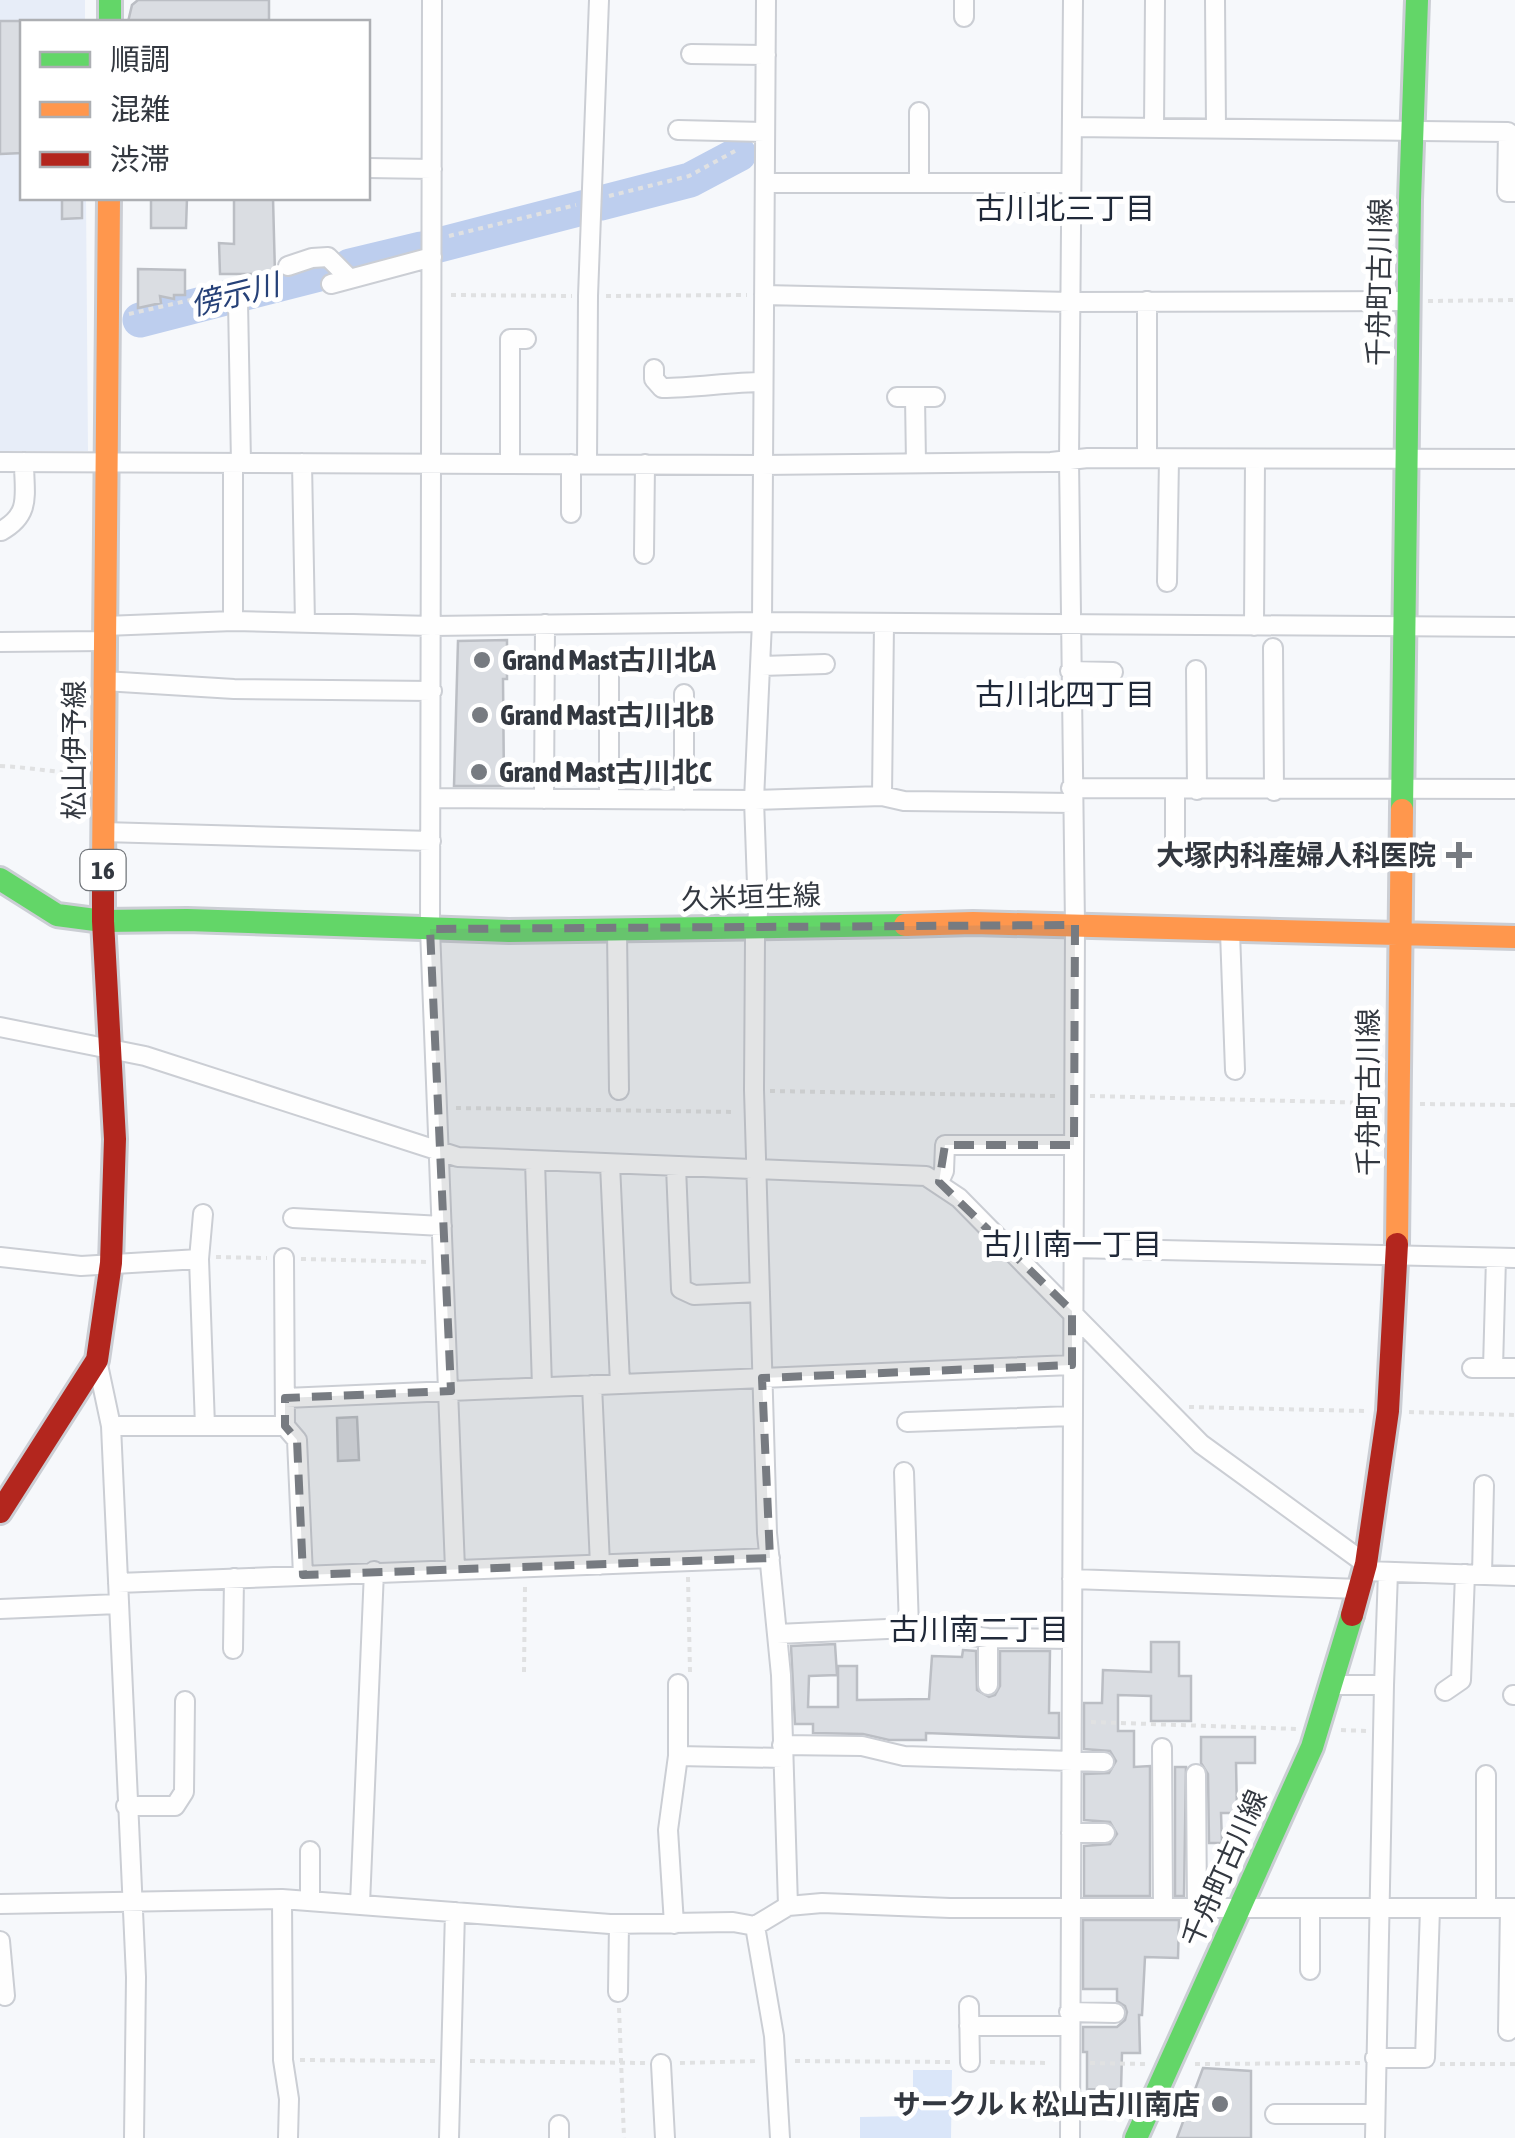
<svg xmlns="http://www.w3.org/2000/svg" width="1515" height="2138" viewBox="0 0 1515 2138" font-family="'Asap Condensed','Noto Sans JP',sans-serif">
	<style>
		.built { fill: #e7edf8 }
		.green { fill: #dae6f9 }
		.lines { fill: none; stroke-linecap: round; stroke-linejoin: round }
		.river { stroke: #bdceee; stroke-width: 35 }
		.building { fill: #dadde2; stroke: #bbbec4; stroke-width: 2.5 }
		.street-casing { stroke: #cbced4; stroke-width: 22 }
		.fast-casing { stroke: #cbced4; stroke-width: 28 }
		.slow-casing { stroke: #cbced4; stroke-width: 28 }
		.jam-casing { stroke: #cbced4; stroke-width: 28 }
		.path { stroke: #e0e1e2; stroke-width: 4; stroke-dasharray: 5 5; stroke-linecap: butt }
		.street { stroke: #fefefe; stroke-width: 18 }
		.fast { stroke: #63d668; stroke-width: 22 }
		.slow { stroke: #ff974d; stroke-width: 22 }
		.jam { stroke: #b3261e; stroke-width: 22 }
		.marked { fill: #777b81; fill-opacity: 0.2; stroke: #777b81; stroke-width: 8; stroke-dasharray: 20 12; stroke-linejoin: round }
		.poi-dot { fill: #777b81; stroke: #fff; stroke-width: 4 }
		.labels { text-anchor: middle; stroke-width: 10; stroke-linejoin: round; paint-order: stroke }
		.shield { fill: #fff; stroke: #707479; stroke-width: 2.5 }
		.shield-label { font-size: 25px; font-weight: bold; fill: #333840 }
		.street-label { font-size: 28px; fill: #333840; stroke: #fff }
		.poi-label { font-size: 28px; font-weight: bold; fill: #333840; stroke: #fff; text-anchor: start }
		.neighbourhood-label { font-size: 30px; fill: #202939; stroke: #fff }
		.water-label { font-size: 30px; font-style: italic; fill: #264178; stroke: #fff }
	</style>
	<rect width="100%" height="100%" fill="#f6f8fb"/>
	<path class="built" d="M0 0H85V22H22V198H86L88 451H0Z"/>
	<path class="green" d="M913 2070H952L951 2138H860V2117L913 2116Z"/>
	<g class="lines">
		<path class="river" d="M601 203 690 180 739 154
			M439 245 586 207
			M350 266 421 249
			M140 320 331 271"/>
	</g>
	<path class="building" d="M138 0H269V22H128L132 5Z
		M0 21H22V153L0 154Z
		M62 198H82V218L62 219Z
		M151 198H187L186 228H151Z
		M234 198H273L275 274H220L219 243 234 244Z
		M138 269 185 270V295H174V299L160 296 161 303 138 308Z
		M507 640V679H503L504 786H454L458 641Z
		M357 1417 359 1460 338 1461 337 1418Z
		M1151 1642H1179V1676H1191V1721H1151V1696L1118 1695V1731H1134V1767L1150 1766V1896H1084V1846L1110 1844 1117 1834 1110 1822 1084 1820V1774L1109 1773 1116 1761 1110 1751 1084 1749V1703H1102L1103 1670 1151 1672Z
		M835 1644 837 1675 809 1676 808 1707H838V1666H857V1700L929 1699 932 1656 962 1657 963 1650 976 1651 977 1690 989 1697 995 1695 1000 1686V1651H1050L1049 1713H1059V1738L926 1733V1740H889L863 1734 813 1733V1724H795L791 1646Z
		M1201 1737H1255V1763H1236L1237 1813H1221L1222 1843H1209L1208 1774 1201 1763Z
		M1175 1767H1186L1184 1896H1175Z
		M1083 1920H1179L1178 1958 1145 1957 1142 2015H1139L1140 2053H1122L1121 2090 1087 2089V2052H1083V2027H1117L1125 2020 1127 2012 1125 2006 1117 2001V1989H1083Z
		M1203 2068 1251 2071V2138H1177Z"/>
	<g class="lines">
		<defs>
			<path id="street" d="M432 0 430 929 455 1569
				M766 0 762 622 754 800 758 913 755 938 754 1090 767 1533 781 1675 788 1906
				M964 0V17
				M1215 0 1216 128
				M691 54 766 55
				M1072 127 1508 132 1507 192H1515
				M1154 128 1155 0
				M678 130 765 132
				M368 168 432 169
				M765 183H1071
				M919 183V112
				M288 266 312 258 328 257 350 279
				M331 284 432 257
				M764 295 1070 302 1409 301
				M1147 301V458
				M238 302 241 463
				M654 369V379L662 388C697 388 728 382 763 382
				M897 397H935
				M915 397 916 463
				M0 462 762 465 1051 462 1088 458 1515 459
				M302 463 305 623
				M510 464V339H526
				M571 464V513
				M587 464 588 296 599 0
				M1 531C32 514 24 494 24 462
				M644 554 645 464
				M1167 582 1169 459
				M233 621V463
				M105 626 233 621 432 626 762 622 1515 627
				M1254 626 1255 460
				M0 642 104 641
				M1273 648 1274 791
				M761 666 825 664
				M1196 670 1197 790
				M609 671V799
				M1070 671 1113 672
				M104 681 234 689 432 691
				M1071 788 1515 789
				M882 796 884 624
				M431 798 754 800 882 796 904 801 1072 803
				M544 799 545 624
				M684 800V694
				M103 832 431 841
				M1175 847V790
				M617 931 619 1090
				M1230 932 1235 1070
				M0 1027 145 1056 458 1157 926 1176 959 1198 1201 1444 1366 1564
				M535 1161 542 1387
				M610 1164 620 1384
				M676 1167 681 1289 694 1295 760 1292
				M939 1182 944 1171 945 1145H1074
				M293 1218 442 1226
				M1073 1248 1515 1258
				M0 1257 81 1266 199 1259 205 1426
				M199 1259 203 1214
				M97 1360 111 1426 136 1977 134 2138
				M1472 1368H1514
				M1493 1368 1496 1258
				M592 1385 600 1565
				M285 1398 1072 1365
				M907 1422 1072 1416
				M111 1426H285L284 1258
				M285 1426 297 1440 303 1575
				M904 1472 909 1628
				M1365 1571 1515 1576
				M1482 1575 1484 1485
				M1072 1579 1360 1589
				M118 1583 770 1558
				M0 1609 118 1604
				M777 1634 909 1628 988 1638 1072 1639
				M233 1649 234 1578
				M988 1685V1638
				M1331 1685H1384L1375 2138
				M1384 1685 1388 1572
				M1445 1691 1461 1680 1465 1574
				M1513 1695H1515
				M782 1745 862 1746 904 1756 1104 1762
				M1162 1748 1163 1908
				M678 1756 783 1758
				M1196 1774 1197 1909
				M126 1806H175L184 1792 185 1701
				M1071 1833H1105
				M282 1899 283 2060 289 2099 288 2138
				M310 1900V1851
				M0 1904 282 1899 610 1924 733 1922 755 1926 788 1906 822 1903 950 1908H1515
				M360 1904 374 1571
				M1310 1908V1970
				M1486 1908V1775
				M674 1924 668 1830 678 1756V1684
				M755 1926 774 2036 780 2138
				M0 1941 5 1996
				M618 1992 619 1924
				M969 2006 970 2062
				M1069 2012 1115 2013
				M969 2026H1069
				M1508 2031 1510 1908
				M1375 2058H1425L1430 1909
				M661 2064 665 2138
				M1275 2114H1375
				M559 2125V2138
				M449 2138 455 1912
				M1070 2138 1075 925 1069 460 1073 0"/>
			<path id="fast" d="M110 0V22
				M1402 810 1410 200 1417 0
				M0 879 57 915 103 921 187 920 509 931 905 925
				M1136 2138 1312 1747 1352 1615"/>
			<path id="slow" d="M103 868 109 198
				M905 925 973 923 1515 937
				M1397 1244 1402 810"/>
			<path id="jam" d="M0 1512 97 1360 111 1263 115 1139 103 921V868
				M1352 1615 1366 1564 1388 1411 1397 1244"/>
		</defs>
		<use href="#street" class="street-casing"/>
		<use href="#fast" class="fast-casing"/>
		<use href="#slow" class="slow-casing"/>
		<use href="#jam" class="jam-casing"/>
		<path class="path" d="M609 196 689 176 735 151
			M449 236 576 205
			M245 287 275 279
			M451 295 572 296
			M606 296 747 295
			M1428 301 1515 300
			M129 314 221 293
			M0 766C29 767 55 773 84 773
			M770 1091 1055 1096
			M1090 1096 1375 1103
			M1420 1104 1515 1105
			M456 1108 736 1112
			M216 1257 267 1258
			M301 1259 427 1262
			M1189 1407 1365 1411
			M1409 1412 1515 1415
			M688 1577 690 1672
			M524 1672 525 1587
			M1091 1722 1297 1729
			M1341 1730 1367 1731
			M619 2008 624 2138
			M300 2060 435 2061
			M470 2061 645 2063
			M795 2061 950 2062
			M990 2062 1050 2063
			M680 2063 760 2061
			M1090 2063 1145 2064
			M1195 2064 1360 2063
			M1440 2064H1515"/>
		<use href="#street" class="street"/>
		<use href="#fast" class="fast"/>
		<use href="#slow" class="slow"/>
		<use href="#jam" class="jam"/>
	</g>
	<path class="marked" d="M1075 925 1074 1145H945L939 1182 1072 1311V1365L762 1378 770 1558 303 1575 297 1440 285 1426V1398L451 1391 430 929Z"/>
	<g class="poi-dot">
		<circle cx="482" cy="660" r="10"/>
		<circle cx="480" cy="715" r="10"/>
		<circle cx="479" cy="772" r="10"/>
		<path d="M1454 840h10v10h10v10h-10v10h-10v-10h-10v-10h10z"/>
		<circle cx="1220" cy="2104" r="10"/>
	</g>
	<g class="labels">
		<rect class="shield" x="80.5" y="850" width="45" height="40" rx="8"/>
		<g class="shield-label">
			<text x="103" y="879">16</text>
		</g>
		<g class="street-label">
			<text transform="translate(1379 282) rotate(-89)" y="10">千舟町古川線</text>
			<text transform="translate(74 750) rotate(-90)" y="10">松山伊予線</text>
			<text transform="translate(751 897) rotate(-2)" y="10">久米垣生線</text>
			<text transform="translate(1368 1092) rotate(-90)" y="10">千舟町古川線</text>
			<text transform="translate(1224 1868) rotate(-66)" y="10">千舟町古川線</text>
		</g>
		<g class="poi-label">
			<text x="502" y="670">Grand Mast古川北A</text>
			<text x="500" y="725">Grand Mast古川北B</text>
			<text x="499" y="782">Grand Mast古川北C</text>
			<text x="1436" y="865" text-anchor="end">大塚内科産婦人科医院</text>
			<text x="1200" y="2114" text-anchor="end">サークルｋ松山古川南店</text>
		</g>
		<g class="neighbourhood-label">
			<text x="1065" y="219">古川北三丁目</text>
			<text x="1065" y="705">古川北四丁目</text>
			<text x="1072" y="1255">古川南一丁目</text>
			<text x="979" y="1640">古川南二丁目</text>
		</g>
		<g class="water-label">
			<text transform="translate(235 295) rotate(-14)" y="10">傍示川</text>
		</g>
	</g>
	<rect x="20" y="20" width="350" height="180" fill="#ffffff" stroke="#adafb3" stroke-width="2.5"/>
	<rect x="40" y="52" width="50" height="15" fill="#63d668" stroke="#adafb3" stroke-width="2.5"/>
	<text x="110" y="70" font-size="30" fill="#333840">順調</text>
	<rect x="40" y="102" width="50" height="15" fill="#ff974d" stroke="#adafb3" stroke-width="2.5"/>
	<text x="110" y="120" font-size="30" fill="#333840">混雑</text>
	<rect x="40" y="152" width="50" height="15" fill="#b3261e" stroke="#adafb3" stroke-width="2.5"/>
	<text x="110" y="170" font-size="30" fill="#333840">渋滞</text>
</svg>
